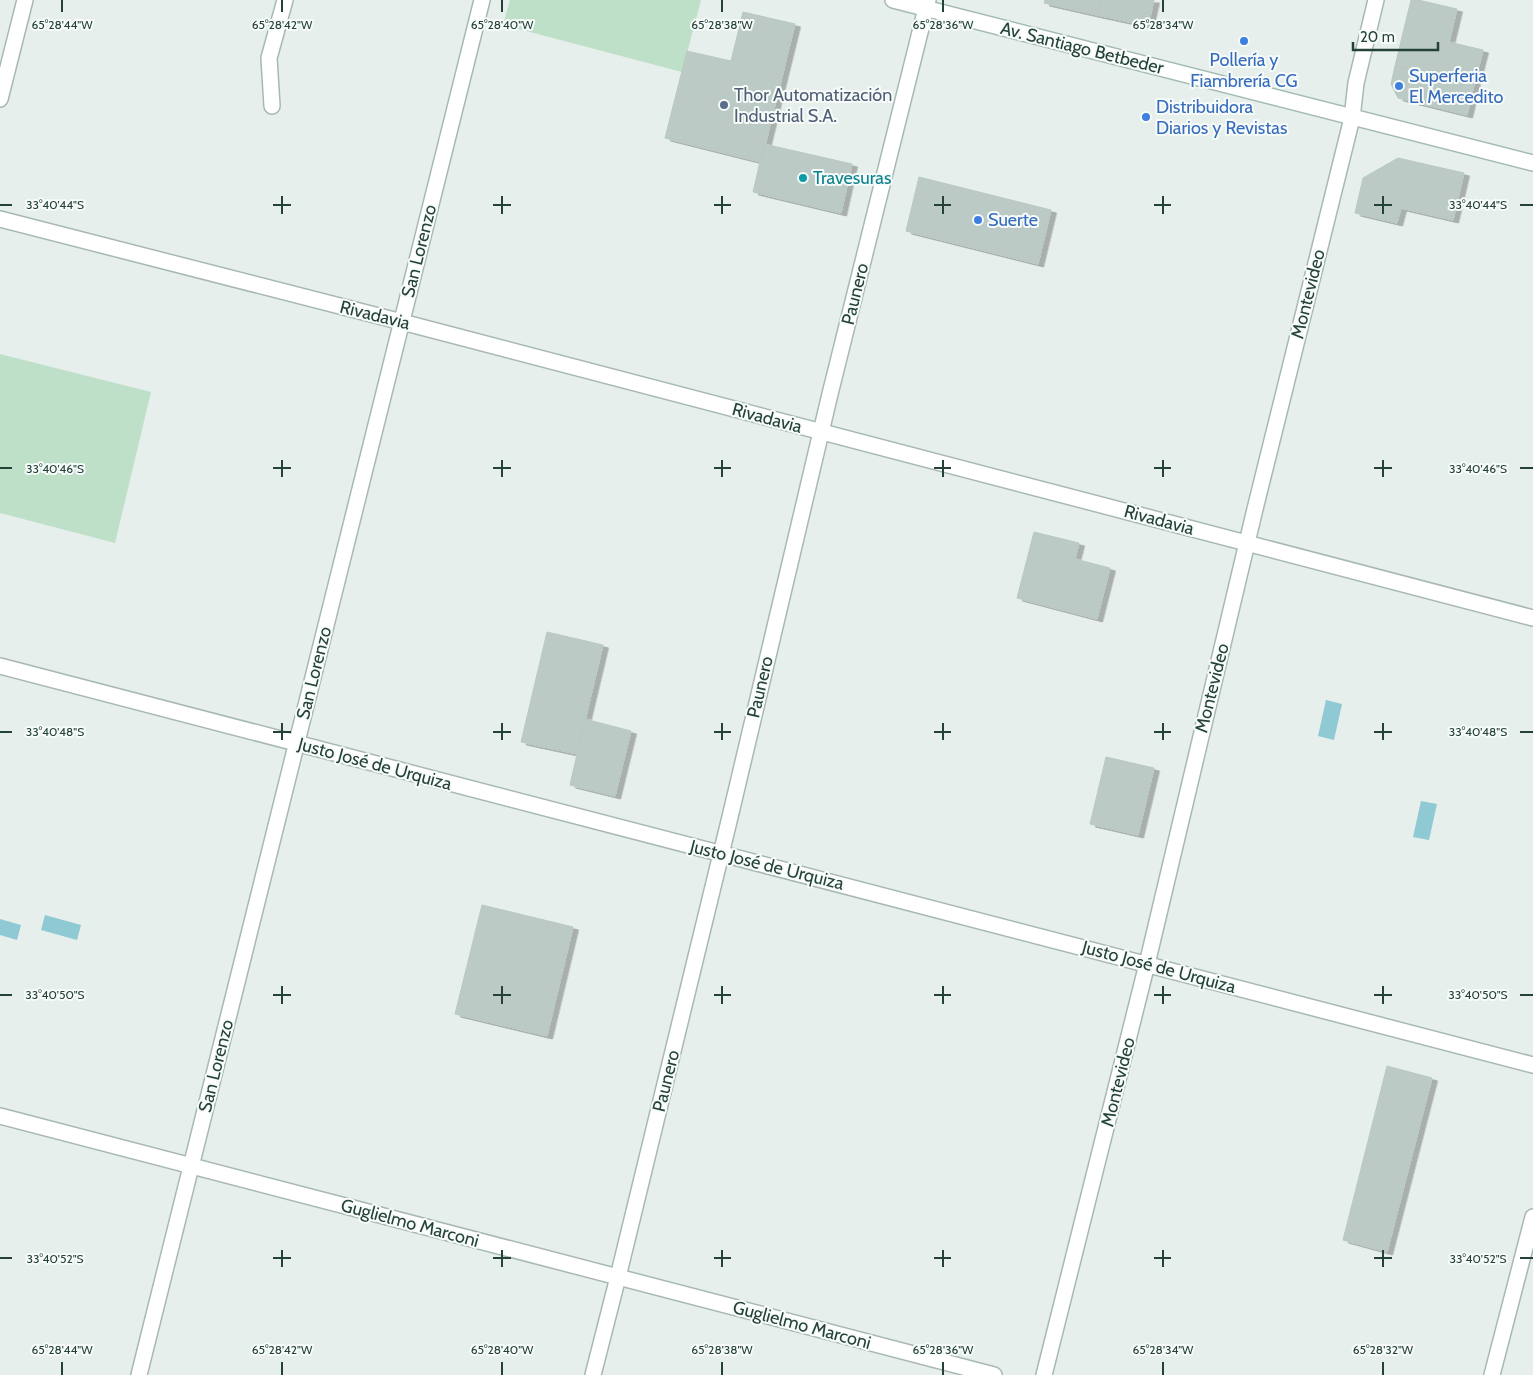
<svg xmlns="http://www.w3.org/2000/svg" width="1533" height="1375" viewBox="0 0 1533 1375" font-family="Cabin,sans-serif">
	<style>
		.green { fill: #bfe0c8 }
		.water { fill: #8ec9d4 }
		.building { fill: #bbcac4; stroke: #b8c9c2; filter: url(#shadow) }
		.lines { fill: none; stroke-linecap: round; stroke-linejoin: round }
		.service-casing { stroke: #a8b8b2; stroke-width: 18 }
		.minor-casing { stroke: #a8b8b2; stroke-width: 18 }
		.secondary-casing { stroke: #a4bbb3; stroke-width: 18 }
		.service { stroke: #fff; stroke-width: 15 }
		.minor { stroke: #fff; stroke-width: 15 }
		.secondary { stroke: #fff; stroke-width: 15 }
		.ticks { fill: none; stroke: #24423a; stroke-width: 2 }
		.shop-dot { fill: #3f7fe0; stroke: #f7fbf9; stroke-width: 2 }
		.service-dot { fill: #5c6f8a; stroke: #f7fbf9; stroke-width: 2 }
		.culture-dot { fill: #0f9aa8; stroke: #f7fbf9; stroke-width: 2 }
		.labels { text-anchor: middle; stroke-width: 4; stroke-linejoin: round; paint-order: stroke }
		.street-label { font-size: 18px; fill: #24423a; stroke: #f7fbf9 }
		.shop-label { font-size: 18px; fill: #366cbe; stroke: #f7fbf9; text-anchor: start }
		.service-label { font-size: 18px; fill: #4e5e75; stroke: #f7fbf9; text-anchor: start }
		.culture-label { font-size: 18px; fill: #0d838f; stroke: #f7fbf9; text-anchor: start }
		.ticks-label { font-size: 12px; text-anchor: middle; fill: #24423a; stroke: #f7fbf9; stroke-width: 4; stroke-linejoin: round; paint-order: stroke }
	</style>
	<defs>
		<filter id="shadow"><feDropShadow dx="5.5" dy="3" stdDeviation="0" flood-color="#0004"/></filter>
	</defs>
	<rect width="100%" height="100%" fill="#e6efeb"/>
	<path class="green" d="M510 0H701L682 72 503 25Z
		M0 354 151 392 115 543 0 513Z"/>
	<path class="water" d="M1326 700 1342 704 1334 740 1318 736Z
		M1421 801 1437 804 1429 840 1413 837Z
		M45 915 81 925 77 940 41 930Z
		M0 919 21 925 17 940 0 935Z"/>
	<path class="building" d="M1045 0H1100L1097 15 1044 3Z
		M1100 0H1154L1148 26 1097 15Z
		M1411 0H1418L1457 9 1449 42 1483 50 1474 85 1395 66Z
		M743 12 795 24 761 162 665 138 687 51 731 61Z
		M1395 66 1474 85 1467 115 1398 98 1391 84Z
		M764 144 852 164 841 213 753 192Z
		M1398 158 1464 173 1453 220 1401 208 1397 223 1355 213 1363 178Z
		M919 177 1051 210 1038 264 906 231Z
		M1034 532 1079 543 1075 559 1110 568 1097 619 1017 598Z
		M547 632 603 645 577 754 521 742Z
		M585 719 631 731 615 796 570 785Z
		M1106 757 1154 768 1138 835 1090 824Z
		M482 905 573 927 547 1036 455 1014Z
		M1387 1066 1432 1078 1387 1252 1343 1240Z"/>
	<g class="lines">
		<defs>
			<path id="service" d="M272 106 269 58 285 0"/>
			<path id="minor" d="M0 99 25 0
				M0 219 402 322 1533 618
				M0 666 1533 1065
				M0 1116 994 1375
				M139 1375 482 0
				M593 1375 618 1277 730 817 830 394 928 0
				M1044 1375 1147 964 1255 509 1352 118 1356 83 1376 0
				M1492 1375 1533 1217"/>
			<path id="secondary" d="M893 0 1533 163"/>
		</defs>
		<use href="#service" class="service-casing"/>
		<use href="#minor" class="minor-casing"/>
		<use href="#secondary" class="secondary-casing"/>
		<use href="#service" class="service"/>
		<use href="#minor" class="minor"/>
		<use href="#secondary" class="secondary"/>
	</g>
	<path class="ticks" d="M62 0V12M282 0V12M502 0V12M722 0V12M943 0V12M1163 0V12M282 196V214M502 196V214M722 196V214M943 196V214M1163 196V214M1383 196V214M0 205H12M273 205H291M493 205H511M714 205H731M934 205H951M1154 205H1171M1374 205H1392M1520 205H1533M282 460V477M502 460V477M722 460V477M943 460V477M1163 460V477M1383 460V477M0 468H12M273 468H291M493 468H511M714 468H731M934 468H951M1154 468H1171M1374 468H1392M1520 468H1533M282 723V740M502 723V740M722 723V740M943 723V740M1163 723V740M1383 723V740M0 732H12M273 732H291M493 732H511M714 732H731M934 732H951M1154 732H1171M1374 732H1392M1520 732H1533M282 986V1004M502 986V1004M722 986V1004M943 986V1004M1163 986V1004M1383 986V1004M0 995H12M273 995H291M493 995H511M714 995H731M934 995H951M1154 995H1171M1374 995H1392M1520 995H1533M282 1250V1267M502 1250V1267M722 1250V1267M943 1250V1267M1163 1250V1267M1383 1250V1267M0 1258H12M273 1258H291M493 1258H511M714 1258H731M934 1258H951M1154 1258H1171M1374 1258H1392M1520 1258H1533M62 1362V1375M282 1362V1375M502 1362V1375M722 1362V1375M943 1362V1375M1163 1362V1375M1383 1362V1375"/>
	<g class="shop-dot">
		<circle cx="1244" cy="41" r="5"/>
		<circle cx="1399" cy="86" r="5"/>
		<circle cx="1146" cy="117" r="5"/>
		<circle cx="978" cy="220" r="5"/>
	</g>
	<circle class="service-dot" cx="724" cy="105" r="5"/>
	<circle class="culture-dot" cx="803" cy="178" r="5"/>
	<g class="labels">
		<g class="street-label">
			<text transform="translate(1082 48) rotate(14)" y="6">Av. Santiago Betbeder</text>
			<text transform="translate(419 251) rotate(-76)" y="6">San Lorenzo</text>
			<text transform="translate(855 294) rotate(-76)" y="6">Paunero</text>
			<text transform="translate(1308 294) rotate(-76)" y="6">Montevideo</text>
			<text transform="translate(375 315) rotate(14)" y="6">Rivadavia</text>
			<text transform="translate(767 418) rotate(15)" y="6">Rivadavia</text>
			<text transform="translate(1159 520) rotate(15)" y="6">Rivadavia</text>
			<text transform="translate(314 673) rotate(-76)" y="6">San Lorenzo</text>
			<text transform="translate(760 687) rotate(-77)" y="6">Paunero</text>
			<text transform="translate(1212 688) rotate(-76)" y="6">Montevideo</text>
			<text transform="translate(375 764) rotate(15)" y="6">Justo José de Urquiza</text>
			<text transform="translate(767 865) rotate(14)" y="6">Justo José de Urquiza</text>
			<text transform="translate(1159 967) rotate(15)" y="6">Justo José de Urquiza</text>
			<text transform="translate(216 1066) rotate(-76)" y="6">San Lorenzo</text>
			<text transform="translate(666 1081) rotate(-76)" y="6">Paunero</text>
			<text transform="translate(1118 1082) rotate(-76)" y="6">Montevideo</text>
			<text transform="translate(410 1223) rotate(15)" y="6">Guglielmo Marconi</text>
			<text transform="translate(802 1325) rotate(15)" y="6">Guglielmo Marconi</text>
		</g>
		<g class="shop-label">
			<text x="1244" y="66" text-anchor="middle">Pollería y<tspan x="1244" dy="21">Fiambrería CG</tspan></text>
			<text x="1409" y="82">Superferia<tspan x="1409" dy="21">El Mercedito</tspan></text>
			<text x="1156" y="113">Distribuidora<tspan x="1156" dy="21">Diarios y Revistas</tspan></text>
			<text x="988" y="226">Suerte</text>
		</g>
		<g class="service-label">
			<text x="734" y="101">Thor Automatización<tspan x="734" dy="21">Industrial S.A.</tspan></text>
		</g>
		<g class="culture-label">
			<text x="813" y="184">Travesuras</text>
		</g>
	</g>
	<g class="ticks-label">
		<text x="62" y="29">65°28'44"W</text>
		<text x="282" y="29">65°28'42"W</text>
		<text x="502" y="29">65°28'40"W</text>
		<text x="722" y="29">65°28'38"W</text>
		<text x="943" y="29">65°28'36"W</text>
		<text x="1163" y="29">65°28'34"W</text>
		<text x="55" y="209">33°40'44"S</text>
		<text x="1478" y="209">33°40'44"S</text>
		<text x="55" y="473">33°40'46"S</text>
		<text x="1478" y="473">33°40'46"S</text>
		<text x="55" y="736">33°40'48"S</text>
		<text x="1478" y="736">33°40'48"S</text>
		<text x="55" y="999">33°40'50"S</text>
		<text x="1478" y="999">33°40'50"S</text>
		<text x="55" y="1263">33°40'52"S</text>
		<text x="1478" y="1263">33°40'52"S</text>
		<text x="62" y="1354">65°28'44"W</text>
		<text x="282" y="1354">65°28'42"W</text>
		<text x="502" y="1354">65°28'40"W</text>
		<text x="722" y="1354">65°28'38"W</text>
		<text x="943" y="1354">65°28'36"W</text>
		<text x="1163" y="1354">65°28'34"W</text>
		<text x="1383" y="1354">65°28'32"W</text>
	</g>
	<path d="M1353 42v8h85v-8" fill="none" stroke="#24423a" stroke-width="2.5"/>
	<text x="1360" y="42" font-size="15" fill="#24423a" stroke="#f7fbf9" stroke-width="4" paint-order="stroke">20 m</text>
</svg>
